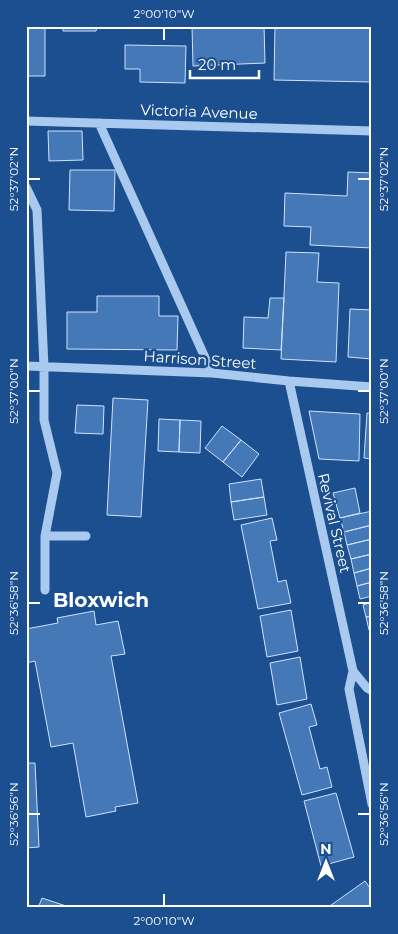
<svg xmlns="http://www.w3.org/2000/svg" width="398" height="934" viewBox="0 0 398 934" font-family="Montserrat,sans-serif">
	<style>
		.building { fill: #4478b7; stroke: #cfe3fa }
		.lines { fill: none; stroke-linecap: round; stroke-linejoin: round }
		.minor { stroke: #a9c9ee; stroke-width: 9 }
		.ticks { fill: none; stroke: #fff; stroke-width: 2 }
		.labels { text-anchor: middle; stroke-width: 5; stroke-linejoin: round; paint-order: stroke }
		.street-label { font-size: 15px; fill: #fff; stroke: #1b4f8f }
		.district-label { font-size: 20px; font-weight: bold; fill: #fff; stroke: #1b4f8f }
		.neatline { fill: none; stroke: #fff; stroke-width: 2 }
		.ticks-label { font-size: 12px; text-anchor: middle; fill: #fff }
	</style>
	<rect width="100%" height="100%" fill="#1b4f8f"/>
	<path class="building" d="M26 26H45V76H26Z
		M63 26H97L96 31H63Z
		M192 26H264L265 63 193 66Z
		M275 26H372V82L274 80Z
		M125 45 186 46 185 83 140 82V69H125Z
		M48 131H82L83 160 49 161Z
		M70 170H115L114 211 69 210Z
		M348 172 372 173V248L310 245 311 227 284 226 285 193 347 196Z
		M286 252 319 253 317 282 339 283 336 362 281 359Z
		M97 296H159V316H178L177 350 67 349V312H97Z
		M270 298H284L281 350 243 348 244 317 268 318Z
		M350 309 372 310V359L348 357Z
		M113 398 148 400 141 517 107 515Z
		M77 405 104 406 103 434 75 433Z
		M309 411 360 414 359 461 319 459Z
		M367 413H372V459L364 458Z
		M159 419 180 420 179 452 158 451Z
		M180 420 201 421 200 453 179 452Z
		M222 426 241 440 223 462 205 448Z
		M241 440 259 454 242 477 223 462Z
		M261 479 264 497 231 502 229 484Z
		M355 488 360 513 340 518 333 493Z
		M264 497 267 515 234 520 231 502Z
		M372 511V525L344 532 340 518Z
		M272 518 277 540 270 541 278 582 286 580 291 603 258 609 241 525Z
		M372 525V539L347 545 344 532Z
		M372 539V554L351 559 347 545Z
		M372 554V568L354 573 351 559Z
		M372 568V582L357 586 354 573Z
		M372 582V596L360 599 357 586Z
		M372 602V616L366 617 363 605Z
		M291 610 298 651 267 657 260 616Z
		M94 611 96 625 118 621 125 654 111 656 138 803 115 807 116 811 86 817 73 743 51 747 35 661 26 663V629L58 623 57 618Z
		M372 616V629L369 630 366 617Z
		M300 657 307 699 277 705 270 663Z
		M311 704 317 725 309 727 320 769 327 767 332 787 302 795 279 713Z
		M26 763H35L39 847 26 848Z
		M336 793 354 857 321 866 304 801Z
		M365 881 372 891V908H327Z
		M42 898 72 908H38Z"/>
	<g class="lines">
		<path class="minor" d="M26 121 372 131
			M99 123 212 373
			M26 187 37 210 44 367V420L57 473 45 536V590
			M26 366 212 373 289 381 372 387
			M289 381 353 671 367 688 372 691
			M45 536H86
			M353 671 349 689 372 804"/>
	</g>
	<path class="ticks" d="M164 28V40M28 179H40M358 179H370M28 391H40M358 391H370M28 603H40M358 603H370M28 814H40M358 814H370M164 894V906"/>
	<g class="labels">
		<g class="street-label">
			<text transform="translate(199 112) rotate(2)" y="5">Victoria Avenue</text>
			<text transform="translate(200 360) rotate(4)" y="5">Harrison Street</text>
			<text transform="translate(334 523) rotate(77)" y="5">Revival Street</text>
		</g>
		<g class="district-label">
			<text x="101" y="607">Bloxwich</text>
		</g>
	</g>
	<rect width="398" height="934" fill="none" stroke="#1b4f8f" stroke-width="55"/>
	<g transform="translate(326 862)" stroke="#1b4f8f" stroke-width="4" paint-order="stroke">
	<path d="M0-4L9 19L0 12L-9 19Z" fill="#ffffff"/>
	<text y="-8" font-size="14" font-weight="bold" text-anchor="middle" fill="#ffffff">N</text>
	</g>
	<path d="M190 70v8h69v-8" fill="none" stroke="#ffffff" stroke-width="2.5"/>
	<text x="198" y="70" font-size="15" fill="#ffffff" stroke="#1b4f8f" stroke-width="4" paint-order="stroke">20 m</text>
	<rect x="28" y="28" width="342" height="878" class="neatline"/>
	<g class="ticks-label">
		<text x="164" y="18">2°00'10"W</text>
		<text transform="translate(14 179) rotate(-90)" y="4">52°37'02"N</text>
		<text transform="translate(384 179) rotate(-90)" y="4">52°37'02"N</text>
		<text transform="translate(14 391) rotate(-90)" y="4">52°37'00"N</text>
		<text transform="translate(384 391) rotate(-90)" y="4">52°37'00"N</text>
		<text transform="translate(14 603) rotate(-90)" y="4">52°36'58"N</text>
		<text transform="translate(384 603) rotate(-90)" y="4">52°36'58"N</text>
		<text transform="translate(14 814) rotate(-90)" y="4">52°36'56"N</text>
		<text transform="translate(384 814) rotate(-90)" y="4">52°36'56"N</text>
		<text x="164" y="925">2°00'10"W</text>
	</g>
</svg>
